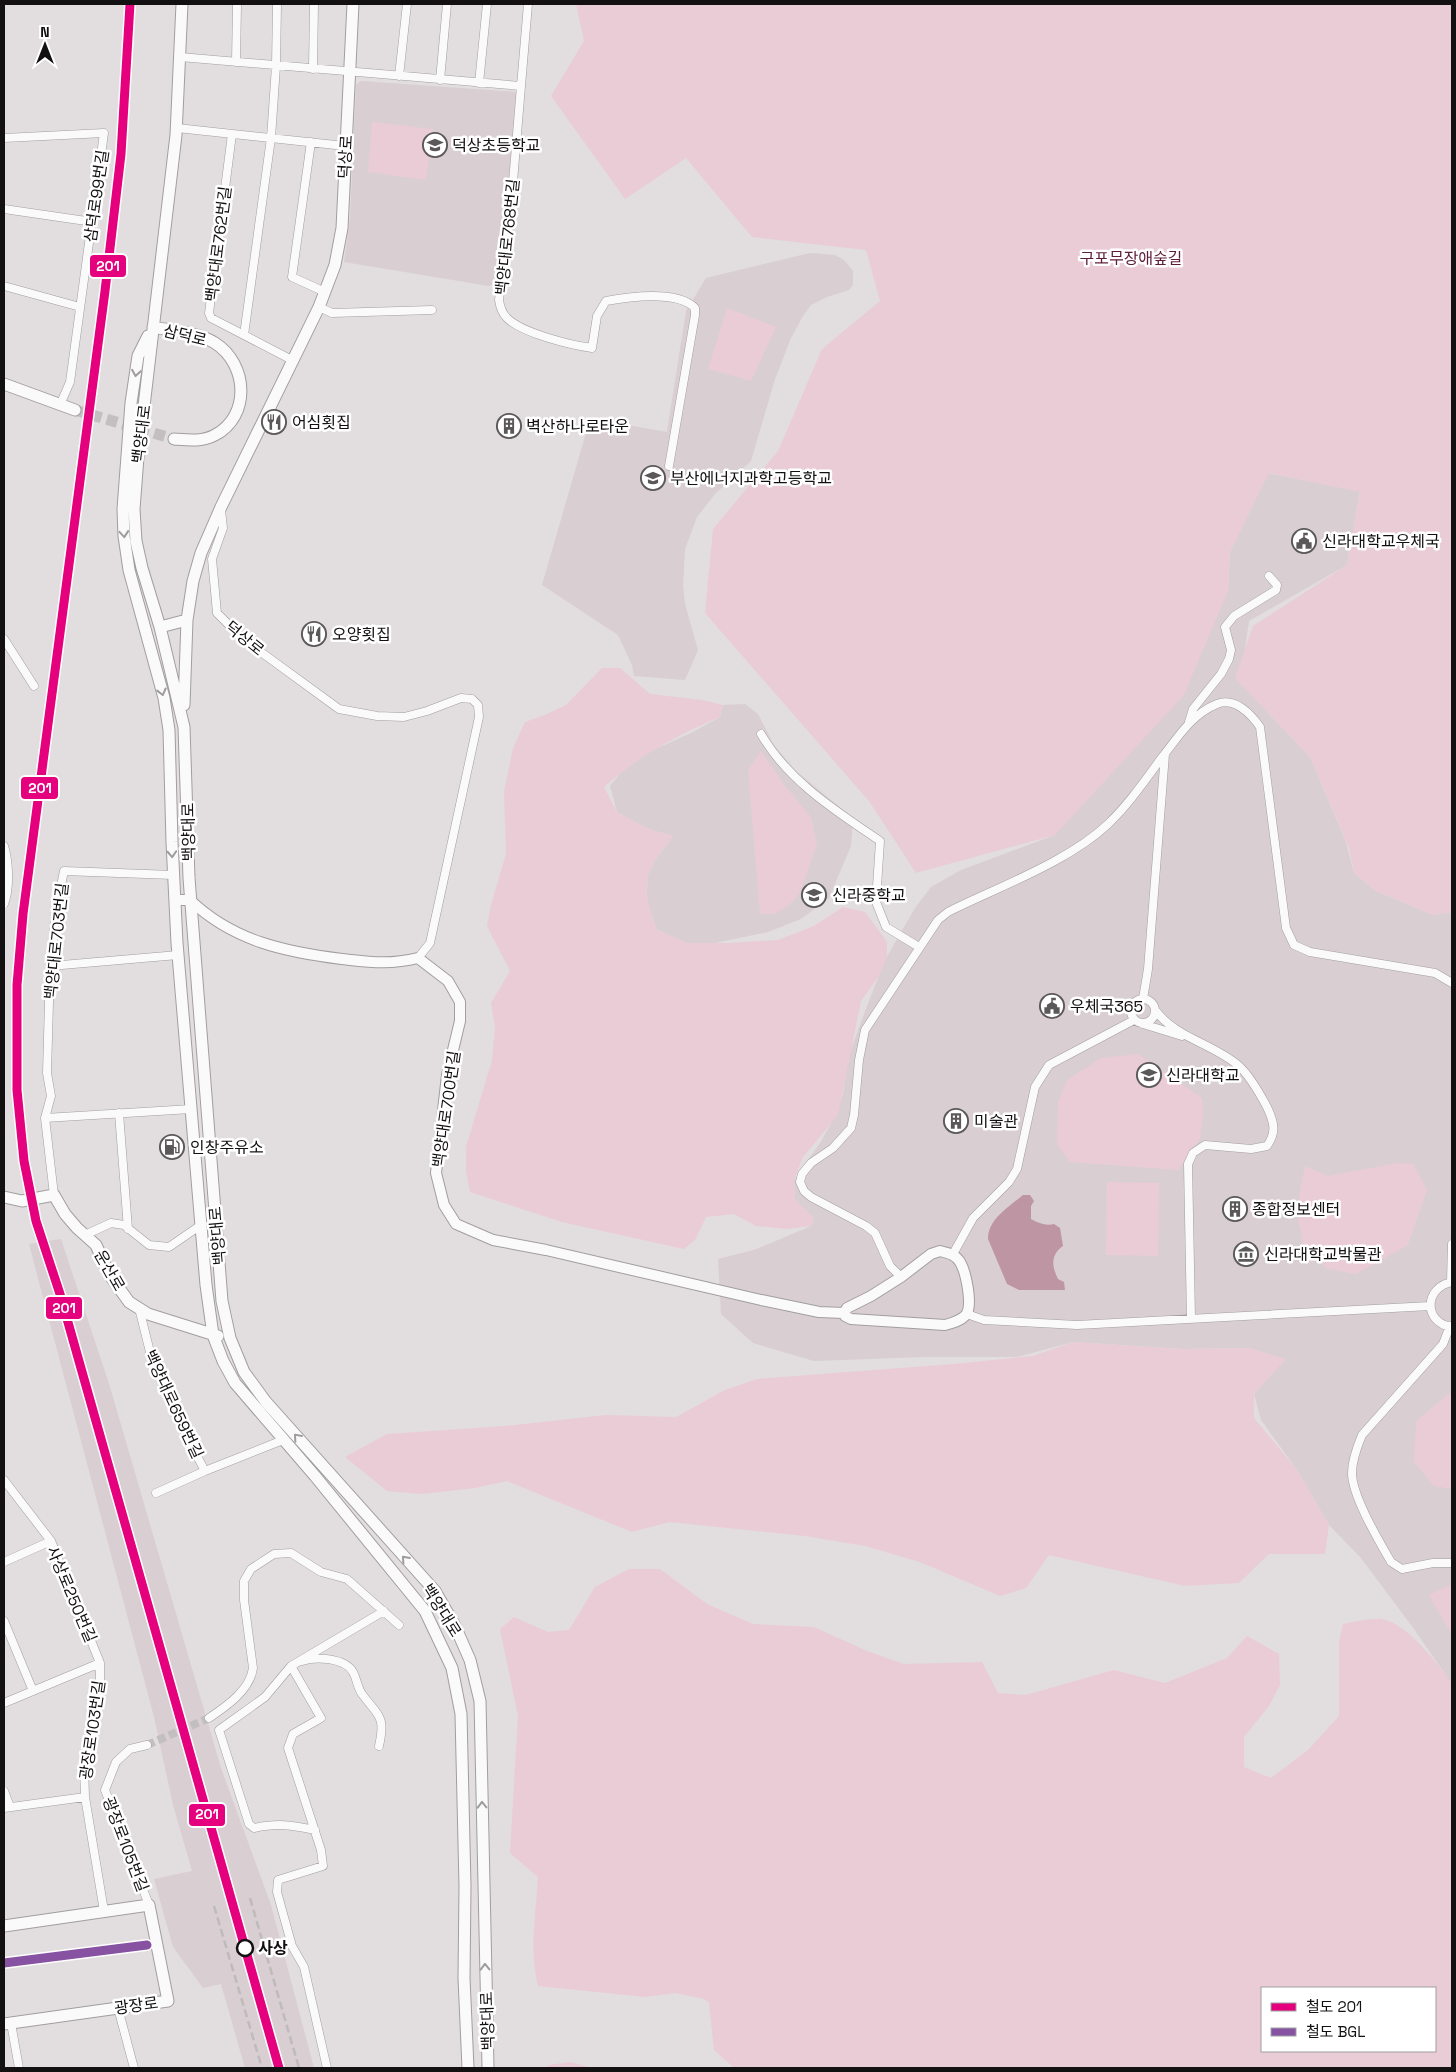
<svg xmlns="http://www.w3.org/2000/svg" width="1456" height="2072" viewBox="0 0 1456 2072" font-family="'Space Grotesk','Noto Sans KR',sans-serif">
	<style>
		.built { fill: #d9ced2 }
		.green { fill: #eaccd6; fill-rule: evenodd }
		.water { fill: #be96a3 }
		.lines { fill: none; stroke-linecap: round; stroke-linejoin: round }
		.minor-tunnel { stroke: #c3bec0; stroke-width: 8; stroke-dasharray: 8 4; stroke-linecap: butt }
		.secondary-tunnel { stroke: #c3bec0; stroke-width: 11; stroke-dasharray: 11 5.5; stroke-linecap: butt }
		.minor-casing { stroke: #a29e9f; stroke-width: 9 }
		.tertiary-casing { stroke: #a29e9f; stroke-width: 12 }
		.secondary-casing { stroke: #a29e9f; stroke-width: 13 }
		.minor { stroke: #fbfafa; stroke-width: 8 }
		.tertiary { stroke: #fbfafa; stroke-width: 10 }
		.secondary { stroke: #fbfafa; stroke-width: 11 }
		.rail { stroke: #bdbbbb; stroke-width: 2.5; stroke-dasharray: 8 4; stroke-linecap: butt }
		.rail-1-casing { stroke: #fff; stroke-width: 12 }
		.rail-2-casing { stroke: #fff; stroke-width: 12 }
		.rail-1 { stroke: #e5007d; stroke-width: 9 }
		.rail-2 { stroke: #8652a1; stroke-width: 9 }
		.oneway { stroke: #9e9c9d }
		.stop-dot { fill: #fff; stroke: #131011; stroke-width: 2.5 }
		.labels { text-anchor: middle; stroke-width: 5; stroke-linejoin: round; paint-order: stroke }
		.poi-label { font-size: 16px; fill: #131011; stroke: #fff; text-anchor: start }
		.street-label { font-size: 16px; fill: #131011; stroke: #fff }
		.park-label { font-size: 16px; fill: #5e1b37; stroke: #fff }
		.stop-label { font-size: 16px; font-weight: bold; fill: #131011; stroke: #fff; text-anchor: start }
		.line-badge { stroke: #fff; stroke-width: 2 }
		.badge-label { font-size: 14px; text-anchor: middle; font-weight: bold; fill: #fff }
	</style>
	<rect width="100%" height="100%" fill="#e2dddf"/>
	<path class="built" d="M361 81 517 92 499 282 489 286 344 262 350 218 356 85Z
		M810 253 835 255 844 260 853 271V285L849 290 827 297 811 305 803 316 791 338 775 379 751 461 715 494 697 517 685 549 683 586 685 604 698 650 685 680 634 676 632 665 618 635 542 585 588 426 599 420 667 432 686 311 706 278Z
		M1268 473 1360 491 1347 565 1249 621 1240 683 1310 757 1346 842 1354 873 1376 891 1433 915 1452 912V1684L1414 1629 1361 1558 1329 1525 1297 1470 1261 1420 1254 1394 1285 1359 1249 1348 1183 1349 1073 1342 1017 1357H922L814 1361 753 1343 721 1314 718 1259 754 1250 811 1226 814 1218 795 1200 794 1180 820 1143 833 1120 843 1094 849 1055 867 1006 885 960 915 908 931 887 961 870 1055 835 1228 591 1230 552Z
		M745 704 758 714 774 745 796 771 853 818 851 846 829 898 801 919 768 932 715 943H687L657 930 646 899 648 875 655 860 673 836 648 829 617 812 610 786 622 771 651 751 691 733 720 717 723 705Z
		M61 1239 110 1387 221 1768 271 1905 314 2068H245L221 1984 203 1988 173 1947 154 1879 192 1871 173 1805 154 1717 29 1244Z"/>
	<path class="green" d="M576 4H1452V912L1433 915 1376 891 1354 873 1349 848 1310 757 1235 678 1253 626 1347 565 1360 492 1269 473 1230 552 1228 591 1184 695 1055 835 916 873 869 801 705 613 713 529 778 451 822 349 880 301 866 250 752 237 686 158 625 199 551 96 584 41Z
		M372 122 433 129 426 180 368 172Z
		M727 308 776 327 751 381 708 369Z
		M602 668H620L650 694 702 700 723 705 720 717C677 735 639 756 604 787L617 812 648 829 673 836C643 875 640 882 657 930L688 943H729L778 940 814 926 843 907 865 912 887 942V956L879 976 861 1001 838 1115 803 1157 794 1180 795 1200 814 1218 811 1226 787 1229 756 1226 734 1214 706 1217 695 1240 684 1249 562 1222 470 1192 466 1171V1147L492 1060 495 1028 491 1003 510 971 487 926 491 905 506 854 504 792 513 748 525 722 545 715 566 705Z
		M761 751 785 786 811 817 817 844 800 893 789 905 775 914H760L748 770Z
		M1138 1054 1202 1098 1203 1115 1200 1139 1189 1152 1179 1170 1070 1162 1057 1144 1058 1102 1067 1080 1101 1058Z
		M1397 1163 1413 1164 1427 1190 1408 1245 1356 1274 1328 1269 1305 1250 1298 1220 1300 1190 1305 1166 1328 1176Z
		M1107 1182 1159 1183 1158 1256 1106 1255Z
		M1073 1342 1183 1349 1249 1348 1286 1359 1254 1394V1418L1297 1470 1329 1525 1325 1554H1269L1239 1583 1185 1586 1049 1555 1026 1588 1000 1596 920 1562 865 1546 805 1536 669 1522 632 1532 507 1481 475 1488 421 1494 387 1491 345 1457 387 1434 505 1426 606 1415 676 1417 725 1390 757 1379 953 1364 1033 1356Z
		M1452 1391V1489L1434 1486 1414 1462 1416 1421Z
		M629 1569H660L707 1604 753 1624 814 1627 867 1651 904 1664 982 1662 998 1693 1026 1695 1114 1670 1165 1683 1227 1658 1247 1636 1279 1654 1280 1685 1269 1706 1244 1737V1767L1271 1778 1308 1750 1339 1716V1642L1343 1624C1353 1622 1373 1618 1382 1619 1409 1625 1436 1662 1452 1683V2068H734L714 2050 709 2003 704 1999 675 1993 645 1997 538 1986C529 1951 536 1913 538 1877L510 1853 518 1716 500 1629 514 1617 548 1632 569 1630 595 1587ZM1262 1988H1435V2051H1262Z
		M1452 1584V1635L1429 1595Z
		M570 2062 591 2068H547L548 2065Z"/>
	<path class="water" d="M1023 1195H1030L1034 1201 1031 1206V1219C1038 1223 1046 1226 1054 1224L1060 1228 1063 1246C1050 1255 1052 1267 1058 1279L1064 1282 1065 1290H1019L1007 1284 988 1239C988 1219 1009 1207 1023 1195Z"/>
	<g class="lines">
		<path class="minor-tunnel" d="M147 1745 209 1718"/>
		<path class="secondary-tunnel" d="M75 410 174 439"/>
		<defs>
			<path id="minor" d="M180 57 521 86 512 194 499 300C500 307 502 313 507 318 522 333 570 345 592 348L597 316 606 301C628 297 677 290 695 308V315L669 466
				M236 62 237 4
				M313 69 314 4
				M399 76 407 4
				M440 80 447 4
				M479 83 487 4
				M521 86 528 4
				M177 128 345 146
				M232 134 209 313 211 318 292 360
				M4 138 104 133 70 382 60 405
				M311 142 292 277 325 292
				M4 209 93 222
				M4 286 80 307
				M319 307 332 313 432 310
				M244 335 271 138 276 66 277 4
				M221 510 223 528 212 559 217 613 243 639 339 709 377 716 404 717 427 711 461 698 472 699 478 705 479 717 430 943 418 958
				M4 639 34 686
				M1189 722 1193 709 1221 674 1229 659 1231 650 1225 627 1234 616 1276 590 1277 585 1269 576
				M761 734C788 781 836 811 880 841L876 902 886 927 919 947
				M4 846C9 863 10 888 4 904
				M50 966 178 955
				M1131 1011a12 12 0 1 1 24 0a12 12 0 1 1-24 0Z
				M1143 999 1148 969 1165 754
				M1156 1011C1176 1038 1214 1044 1239 1066 1250 1076 1260 1094 1267 1107 1274 1122 1277 1132 1267 1146L1251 1149 1205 1145 1193 1153 1188 1164 1191 1319
				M1143 1024 1182 1036
				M119 1113 128 1229
				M45 1118 191 1109
				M54 1195 45 1118 51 1096 47 1073 50 966 57 905 64 871 173 875
				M85 1235 111 1223 124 1225 149 1245 169 1247 201 1225
				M953 1254 973 1218 1009 1182 1017 1169 1035 1087 1049 1065 1134 1020
				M901 1277 890 1266 875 1233 866 1226 811 1197 804 1191 800 1182 802 1174 811 1163 833 1148 851 1128 854 1115 859 1060 865 1030 938 920 948 912C998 887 1068 862 1108 824 1129 804 1146 779 1163 756 1179 736 1192 714 1217 704 1235 697 1251 714 1260 727L1286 928 1294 945 1310 952 1435 973 1452 983
				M1451 1282 1452 1244
				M1452 1282C1424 1287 1423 1323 1452 1327
				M139 1308 152 1360 187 1437 205 1471
				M967 1314 984 1320 1077 1325 1430 1306
				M1450 1326 1443 1344 1362 1435C1357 1447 1352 1460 1352 1473 1352 1496 1379 1541 1391 1562L1402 1569 1433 1563H1452
				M4 1480 51 1541 100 1663V1689L84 1766 85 1797 104 1911
				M156 1493 205 1471 283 1440
				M4 1562 51 1541
				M4 1621 33 1691
				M302 1661C316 1656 345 1658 353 1672 357 1679 357 1687 362 1694 378 1716 386 1715 379 1746
				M291 1666 321 1718 293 1734 288 1748 321 1850 323 1866 278 1880 277 1892 292 1946 304 1967 327 2068
				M4 1703 100 1663
				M209 1718C227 1706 250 1690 253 1668L244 1600V1581L251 1569 274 1554 291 1553 321 1572 347 1579 399 1625
				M147 1745 130 1749 116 1762 105 1790 149 1905
				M4 1791 10 1807
				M4 1808 85 1797
				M315 1830C291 1825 278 1823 254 1828L249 1824 219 1730 265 1697 291 1666 384 1611
				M118 2008 134 2068
				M11 2023 19 2068"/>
			<path id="tertiary" d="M175 900H190C233 941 285 952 342 959 370 962 390 965 418 958L448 981 460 1002V1021L447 1075 436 1173 444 1205 456 1224 493 1240 546 1250 761 1300 819 1312 844 1313
				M940 1251C948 1253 955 1254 960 1262 966 1272 973 1305 966 1315 960 1321 953 1323 945 1325L851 1319 845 1316 844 1313 847 1308 871 1296 901 1277 931 1254Z"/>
			<path id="secondary" d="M182 4 176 135 138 457 134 509 136 541 142 568 160 627 184 727 189 878 222 1301 230 1338 244 1372 266 1402 435 1591 455 1626 470 1660 480 1701 488 2068
				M153 327C173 331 197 332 215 343 248 364 251 416 215 435 202 442 188 440 174 439
				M148 336 138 356 131 403 123 509 124 536 129 570 164 698 169 730 172 842 177 943 206 1285 213 1335 223 1361 235 1383 315 1476 425 1611 452 1668 461 1714 465 1886 464 1978 468 2068
				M4 384 75 410
				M160 627 187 620 193 581 201 553 221 507 319 307 335 265 342 228 353 4
				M184 705 187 620
				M4 1197 22 1201 54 1195 65 1214 77 1228 96 1245 109 1274 129 1302 148 1314 218 1336
				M4 1926 149 1905 168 2001 4 2024"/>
		</defs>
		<use href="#minor" class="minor-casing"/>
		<use href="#tertiary" class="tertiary-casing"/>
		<use href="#secondary" class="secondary-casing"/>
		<use href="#minor" class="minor"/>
		<use href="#tertiary" class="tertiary"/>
		<use href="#secondary" class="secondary"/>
		<path class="rail" d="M250 1898 299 2068
			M214 1906 262 2068"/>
		<defs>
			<path id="rail-1" d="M130 4 121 154 105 291 23 914 17 985V1090L24 1161 36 1221 60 1294 279 2068"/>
			<path id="rail-2" d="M4 1963 147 1945"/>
		</defs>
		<use href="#rail-1" class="rail-1-casing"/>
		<use href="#rail-2" class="rail-2-casing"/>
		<use href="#rail-1" class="rail-1"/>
		<use href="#rail-2" class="rail-2"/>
	</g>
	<defs><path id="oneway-chevron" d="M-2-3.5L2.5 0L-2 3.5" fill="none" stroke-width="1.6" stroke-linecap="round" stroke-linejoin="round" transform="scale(1.25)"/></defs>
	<g class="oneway">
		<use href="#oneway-chevron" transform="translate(136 373) rotate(99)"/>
		<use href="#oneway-chevron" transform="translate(124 534) rotate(85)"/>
		<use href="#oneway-chevron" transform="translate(162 692) rotate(76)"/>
		<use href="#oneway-chevron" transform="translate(172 854) rotate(87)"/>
		<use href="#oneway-chevron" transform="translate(297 1437) rotate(-131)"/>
		<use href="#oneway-chevron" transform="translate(405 1559) rotate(-132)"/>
		<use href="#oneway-chevron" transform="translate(482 1805) rotate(-91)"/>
		<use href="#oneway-chevron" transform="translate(485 1967) rotate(-91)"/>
	</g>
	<defs>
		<symbol id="school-ring" viewBox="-11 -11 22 22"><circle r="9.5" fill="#fff" stroke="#5b5859" stroke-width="1.5"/><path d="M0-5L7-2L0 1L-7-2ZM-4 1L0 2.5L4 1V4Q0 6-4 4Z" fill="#5b5859"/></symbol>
		<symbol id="restaurant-ring" viewBox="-11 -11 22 22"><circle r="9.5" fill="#fff" stroke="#5b5859" stroke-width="1.5"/><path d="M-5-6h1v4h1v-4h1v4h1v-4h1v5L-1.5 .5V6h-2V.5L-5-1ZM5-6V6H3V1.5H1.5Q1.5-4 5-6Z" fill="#5b5859"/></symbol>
		<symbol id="building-ring" viewBox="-11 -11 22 22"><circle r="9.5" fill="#fff" stroke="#5b5859" stroke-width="1.5"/><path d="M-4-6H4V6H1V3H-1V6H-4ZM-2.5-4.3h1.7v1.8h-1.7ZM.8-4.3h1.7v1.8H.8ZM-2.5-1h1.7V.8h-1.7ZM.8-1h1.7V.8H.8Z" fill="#5b5859"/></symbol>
		<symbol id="civic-ring" viewBox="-11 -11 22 22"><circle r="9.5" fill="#fff" stroke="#5b5859" stroke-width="1.5"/><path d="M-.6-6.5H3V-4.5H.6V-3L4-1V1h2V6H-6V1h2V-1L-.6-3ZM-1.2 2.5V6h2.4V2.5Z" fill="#5b5859"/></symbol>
		<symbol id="university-ring" viewBox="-11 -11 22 22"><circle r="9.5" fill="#fff" stroke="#5b5859" stroke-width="1.5"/><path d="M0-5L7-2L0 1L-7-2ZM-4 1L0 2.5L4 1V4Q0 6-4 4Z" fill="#5b5859"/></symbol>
		<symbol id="fuel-ring" viewBox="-11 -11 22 22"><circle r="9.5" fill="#fff" stroke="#5b5859" stroke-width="1.5"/><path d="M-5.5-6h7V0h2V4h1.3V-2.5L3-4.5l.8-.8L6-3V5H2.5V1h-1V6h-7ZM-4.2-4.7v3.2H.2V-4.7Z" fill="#5b5859"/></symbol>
		<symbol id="museum-ring" viewBox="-11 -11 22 22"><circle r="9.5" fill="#fff" stroke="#5b5859" stroke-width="1.5"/><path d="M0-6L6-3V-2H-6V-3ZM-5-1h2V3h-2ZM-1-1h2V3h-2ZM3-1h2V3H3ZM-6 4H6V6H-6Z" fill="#5b5859"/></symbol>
	</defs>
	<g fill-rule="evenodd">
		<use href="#school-ring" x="421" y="131" width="28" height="28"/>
		<use href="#restaurant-ring" x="260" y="408" width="28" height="28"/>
		<use href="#building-ring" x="495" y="412" width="28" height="28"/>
		<use href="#school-ring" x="639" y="464" width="28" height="28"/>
		<use href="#civic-ring" x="1290" y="527" width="28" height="28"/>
		<use href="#restaurant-ring" x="300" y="620" width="28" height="28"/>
		<use href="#school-ring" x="800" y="881" width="28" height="28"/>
		<use href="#civic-ring" x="1038" y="992" width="28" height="28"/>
		<use href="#university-ring" x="1135" y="1061" width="28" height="28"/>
		<use href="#building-ring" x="942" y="1107" width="28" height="28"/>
		<use href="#fuel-ring" x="158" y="1133" width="28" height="28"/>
		<use href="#building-ring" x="1221" y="1195" width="28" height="28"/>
		<use href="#museum-ring" x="1232" y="1240" width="28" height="28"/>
	</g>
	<circle class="stop-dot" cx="245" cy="1948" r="8"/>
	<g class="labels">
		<g class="poi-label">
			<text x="452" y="151">덕상초등학교</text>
			<text x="292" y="428">어심횟집</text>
			<text x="526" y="432">벽산하나로타운</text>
			<text x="670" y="484">부산에너지과학고등학교</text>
			<text x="1322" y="547">신라대학교우체국</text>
			<text x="332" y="640">오양횟집</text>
			<text x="832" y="901">신라중학교</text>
			<text x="1070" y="1012">우체국365</text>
			<text x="1166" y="1081">신라대학교</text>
			<text x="974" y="1127">미술관</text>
			<text x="190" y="1153">인창주유소</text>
			<text x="1252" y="1215">종합정보센터</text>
			<text x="1264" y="1260">신라대학교박물관</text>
		</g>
		<g class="street-label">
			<text transform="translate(345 157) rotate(-87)" y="6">덕상로</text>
			<text transform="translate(96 196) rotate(-82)" y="6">삼덕로99번길</text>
			<text transform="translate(507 237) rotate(-84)" y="6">백양대로768번길</text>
			<text transform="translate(218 244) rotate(-83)" y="6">백양대로762번길</text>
			<text transform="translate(185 335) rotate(14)" y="6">삼덕로</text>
			<text transform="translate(141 434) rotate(-83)" y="6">백양대로</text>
			<text transform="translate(245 638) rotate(39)" y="6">덕상로</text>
			<text transform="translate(188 832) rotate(-91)" y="6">백양대로</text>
			<text transform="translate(56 941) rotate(-84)" y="6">백양대로703번길</text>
			<text transform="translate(446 1109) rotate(-82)" y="6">백양대로700번길</text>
			<text transform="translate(217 1236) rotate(-95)" y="6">백양대로</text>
			<text transform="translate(110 1270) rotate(60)" y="6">운산로</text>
			<text transform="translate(174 1404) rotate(65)" y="6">백양대로659번길</text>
			<text transform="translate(72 1594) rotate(67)" y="6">사상로250번길</text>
			<text transform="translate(442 1610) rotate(58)" y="6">백양대로</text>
			<text transform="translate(92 1730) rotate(-82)" y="6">광장로103번길</text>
			<text transform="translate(126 1844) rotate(69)" y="6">광장로105번길</text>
			<text transform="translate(136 2005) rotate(-8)" y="6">광장로</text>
			<text transform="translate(487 2021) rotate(-92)" y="6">백양대로</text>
		</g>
		<g class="park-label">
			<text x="1131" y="264">구포무장애숲길</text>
		</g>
		<g class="stop-label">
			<text x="258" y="1954">사상</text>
		</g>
	</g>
	<g class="line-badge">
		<rect x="89" y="254" width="38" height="24" rx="5" fill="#e5007d"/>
		<rect x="20" y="776" width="39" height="24" rx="5" fill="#e5007d"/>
		<rect x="45" y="1296" width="38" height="24" rx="5" fill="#e5007d"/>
		<rect x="188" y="1803" width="38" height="24" rx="5" fill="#e5007d"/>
	</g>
	<g class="badge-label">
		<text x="108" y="271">201</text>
		<text x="40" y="793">201</text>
		<text x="64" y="1313">201</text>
		<text x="207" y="1819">201</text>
	</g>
	<rect width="1456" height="2072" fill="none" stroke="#131011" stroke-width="10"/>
	<rect x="1261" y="1987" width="175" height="65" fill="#ffffff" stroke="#a19fa0"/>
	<rect x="1271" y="2003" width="25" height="8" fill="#e5007d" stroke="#a19fa0"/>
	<text x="1306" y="2012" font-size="15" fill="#131011">철도 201</text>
	<rect x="1271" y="2028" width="25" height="8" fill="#8652a1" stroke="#a19fa0"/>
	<text x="1306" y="2037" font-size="15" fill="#131011">철도 BGL</text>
	<g transform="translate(45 45)" stroke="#ffffff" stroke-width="4" paint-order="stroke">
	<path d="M0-4L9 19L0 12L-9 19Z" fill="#131011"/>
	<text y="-8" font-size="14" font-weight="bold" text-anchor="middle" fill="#131011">N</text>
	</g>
</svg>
